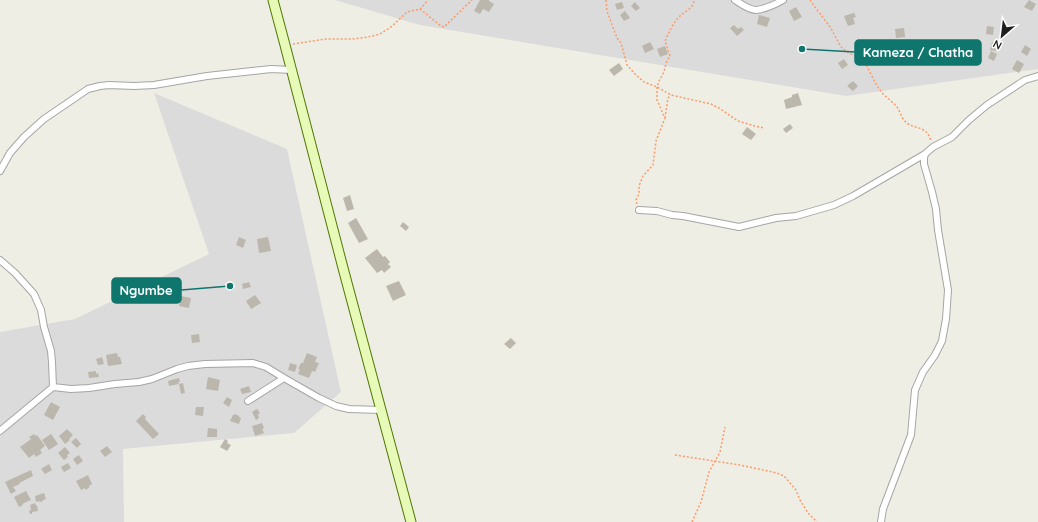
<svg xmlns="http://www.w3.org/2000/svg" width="1038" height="522" viewBox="0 0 1038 522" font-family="Quicksand,sans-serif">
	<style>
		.residential { fill: #dcdbdb }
		.building { fill: #bcb7ad }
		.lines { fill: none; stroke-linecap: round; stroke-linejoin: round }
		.street-casing { stroke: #a5a5a5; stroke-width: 8 }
		.secondary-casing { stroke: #507704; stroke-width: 11 }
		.path { stroke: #fb9a69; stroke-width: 1.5; stroke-dasharray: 2 2; stroke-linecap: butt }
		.street { stroke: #fff; stroke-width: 6 }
		.secondary { stroke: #e7fab7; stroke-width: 9 }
		.leader { fill: none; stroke: #0f766e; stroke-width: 1.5 }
		.callout-dot { fill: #0f766e; stroke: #fff; stroke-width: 1.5 }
		.callout { fill: #0f766e; stroke: #0f766e; stroke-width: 1.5 }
		.callout-label { font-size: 13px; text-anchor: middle; font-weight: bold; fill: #fff }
	</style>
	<rect width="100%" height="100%" fill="#efeee4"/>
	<path class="residential" d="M335 0H1038V69L846 96 420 25Z
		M154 93 287 149 341 392 294 433 123 449 124 522H0V332L75 319 209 254Z"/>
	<path class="building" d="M480 0H489V1L494 4 489 12 483 9 480 14 474 11Z
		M1029 0 1036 4 1032 11 1024 7Z
		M622 2 624 8 617 10 615 4Z
		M635 2 640 8 636 11 631 6Z
		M796 7 802 17 794 21 789 11Z
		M625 11 630 18 624 21 620 15Z
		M854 13 856 17 853 18 855 24 848 26 844 16Z
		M759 15 770 18 767 27 757 24Z
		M734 25 738 29 741 27 744 30 737 36 730 28Z
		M987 26 994 27 993 35 986 34Z
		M904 28 905 37 896 38 895 29Z
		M650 42 654 49 645 53 642 46Z
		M992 42 998 44 996 51 990 50Z
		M1025 45 1031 49 1027 56 1021 52Z
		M665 46 668 54 660 57 657 49Z
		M991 51 997 54 994 61 988 58Z
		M844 59 848 65 842 69 838 63Z
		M1017 60 1024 64 1019 73 1012 69Z
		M619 63 623 69 614 76 609 70Z
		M853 81 858 86 853 91 847 86Z
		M798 93 802 105 786 109 784 100 792 97V95Z
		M790 124 793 128 786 133 783 129Z
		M747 127 756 134 751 140 742 134Z
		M350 195 354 209 347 211 343 198Z
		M356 218 368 239 359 243 348 223Z
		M403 222 409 227 406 231 400 226Z
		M239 237 246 240 243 248 236 245Z
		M268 237 271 251 259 253 257 239Z
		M377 249 383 257 385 256 390 262 388 264 391 267 384 273 382 270 377 273 365 258Z
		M399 281 406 295 393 301 386 286Z
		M249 282 251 287 243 289 242 284Z
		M255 295 261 303 251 309 246 301Z
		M181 296 191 298 189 308 179 306Z
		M199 334 200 342 192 343 191 335Z
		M511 338 516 343 510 349 504 344Z
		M117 353 118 357H120L122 364 108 366 106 355Z
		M307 353 317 357 315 362 319 363 315 372 312 371 309 378 298 374 300 369H298L301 363H303Z
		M102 357 104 364 98 365 96 359Z
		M290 363 297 365 295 372 288 370Z
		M96 371V374L98 373 99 377 89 378 88 372Z
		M208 377 220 380 218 391 206 389Z
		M179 378 180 382H178L179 384 169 386 168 381Z
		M183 383 185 393 181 394 179 384Z
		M249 386 251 392 242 394 240 389Z
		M227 397 232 400 229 407 223 403Z
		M51 402 60 407 53 420 44 415Z
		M196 407H204L203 416 195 415Z
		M257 409 260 413 258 414 259 418 256 420 252 412Z
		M143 414 146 417 145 419 159 434 153 439 136 421Z
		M235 414 239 416V417L241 418 239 424 230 421 233 415H234Z
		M262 423 264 428 262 429 264 433 255 436 252 426Z
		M208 428 217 429V437H207Z
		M67 429 73 435 69 439 70 440 65 444 59 436Z
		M34 434 35 436 37 435 45 446 40 450 42 453 36 457 34 454 29 458 20 447 31 439 29 437Z
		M51 434 58 444 49 450 42 440Z
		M76 438 81 444 77 448 71 442Z
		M225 439 228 441 227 443 231 445 227 451 220 447Z
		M107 446 112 452 105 457 100 451Z
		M65 447 70 453 67 455 68 457 64 460 58 453Z
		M79 455 83 461 77 465 73 459Z
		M68 463 71 468 64 472 61 467Z
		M49 464 52 470 45 474 41 469Z
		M31 470 33 476 19 483 20 484 13 487 16 491 11 494 5 482Z
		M88 475 92 484 89 486V488L85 490V488L81 490 76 481Z
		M26 491 31 500 22 504 23 505 19 507 14 497Z
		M44 493 46 499 43 500V501L40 502 39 501 36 502 35 496Z
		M35 503 36 506 37 505 38 511 32 512V514H30L29 511 31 510 30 505Z"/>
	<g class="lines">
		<defs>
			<path id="street" d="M735 0C741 4 749 10 756 10 765 9 776 4 783 0
				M0 171 10 153 24 137 44 119 88 89 100 86 109 85 134 86 154 85 207 76 271 69 292 70
				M639 210 657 211 672 215 683 216 739 227 776 218 796 216 834 205 853 196 925 154
				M0 260 15 273 34 294 41 310 44 327 51 351 52 362 53 387
				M248 401 284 378
				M0 431 53 387 71 389 89 388 115 384 139 382 152 379 177 369 188 366 205 364 253 363 266 367 284 378 319 398 336 406 349 409 381 410
				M881 522 883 509 911 435 915 390 923 372 935 355 942 341 946 319 948 290 938 230 936 209 932 192 924 164V158L925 154 933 147 952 137 969 120 987 105 1025 80 1038 76"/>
			<path id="secondary" d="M273 0 285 45 343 268 411 522"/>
		</defs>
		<use href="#street" class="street-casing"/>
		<use href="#secondary" class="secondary-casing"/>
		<path class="path" d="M606 0 607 11 617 38 621 43 627 65 635 74 644 82 657 87 671 95 711 104 719 108 738 121 755 126 764 128
			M810 0C816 9 823 17 830 27 834 33 838 43 842 48 848 54 859 56 865 63 870 71 874 82 880 90 884 96 892 101 897 107 900 111 901 117 904 120 912 131 926 123 931 141
			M420 9 441 26 444 27 472 0
			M293 44 326 39H352L368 37 380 34 391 27 407 12 420 9 428 0
			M665 118 668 98 671 95
			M637 204 636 200 639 194V186L643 176 653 165 656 141 665 118 657 100V87L659 81 664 72 666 63 670 56 665 41C669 32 673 23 680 16 685 11 694 8 694 0
			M675 455 740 465 777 473 784 476 796 490 800 500 808 513 817 522
			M692 522 701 502 709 472 720 452 725 427"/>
		<use href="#street" class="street"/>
		<use href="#secondary" class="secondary"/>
	</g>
	<path class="leader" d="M802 49L855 52M230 286L181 290"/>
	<g class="callout-dot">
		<circle cx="802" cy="49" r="4"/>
		<circle cx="230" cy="286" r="4"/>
	</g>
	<g class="callout">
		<rect x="855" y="40" width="126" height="25" rx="4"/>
		<rect x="112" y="278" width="69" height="25" rx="4"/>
	</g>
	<g class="callout-label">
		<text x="918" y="57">Kameza / Chatha</text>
		<text x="146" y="295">Ngumbe</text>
	</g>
	<g transform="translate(1002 36) rotate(208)" stroke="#ffffff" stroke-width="3" paint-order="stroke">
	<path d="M0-3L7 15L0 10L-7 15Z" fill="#1e1e1e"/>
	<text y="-6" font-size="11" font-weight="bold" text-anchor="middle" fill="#1e1e1e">N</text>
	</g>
</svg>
